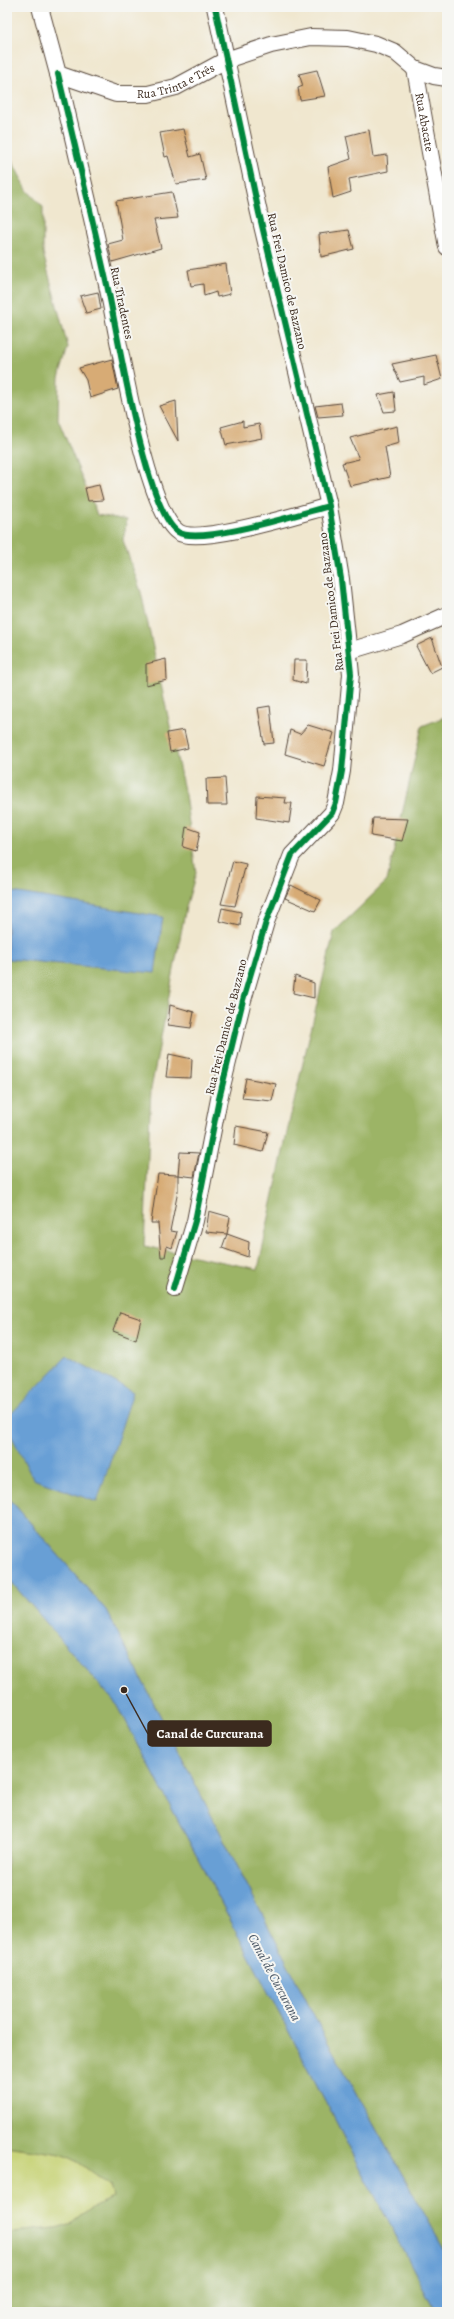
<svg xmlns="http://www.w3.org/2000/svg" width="454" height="2319" viewBox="0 0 454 2319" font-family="Alegreya,serif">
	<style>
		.green { fill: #c6d274; stroke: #807e49 }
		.forest { fill: #9cb466; stroke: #6c6f42 }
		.water { fill: #679fd5; stroke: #51647a }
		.building { fill: #d7ab75 }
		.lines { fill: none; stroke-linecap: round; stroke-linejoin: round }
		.street-casing { stroke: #564639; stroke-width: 18 }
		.street { stroke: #fff; stroke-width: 16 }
		.cycleway-casing { stroke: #f6f6f2; stroke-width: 8 }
		.cycleway { stroke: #00873e; stroke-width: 6 }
		.labels { text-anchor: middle; stroke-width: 4; stroke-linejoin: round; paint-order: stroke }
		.street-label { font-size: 12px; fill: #3b2a1e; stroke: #f6f6f2 }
		.water-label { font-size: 13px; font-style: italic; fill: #4d5967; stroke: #f6f6f2 }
		.leader { fill: none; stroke: #3b2a1e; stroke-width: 1.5 }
		.callout-dot { fill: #3b2a1e; stroke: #f6f6f2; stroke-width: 1.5 }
		.callout { fill: #3b2a1e; stroke: #3b2a1e; stroke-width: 1.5 }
		.callout-label { font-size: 13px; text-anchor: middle; font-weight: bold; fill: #fff }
	</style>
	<rect width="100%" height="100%" fill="#f6f6f2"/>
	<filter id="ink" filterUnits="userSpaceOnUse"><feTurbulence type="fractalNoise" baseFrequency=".025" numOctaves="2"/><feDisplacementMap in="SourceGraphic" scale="8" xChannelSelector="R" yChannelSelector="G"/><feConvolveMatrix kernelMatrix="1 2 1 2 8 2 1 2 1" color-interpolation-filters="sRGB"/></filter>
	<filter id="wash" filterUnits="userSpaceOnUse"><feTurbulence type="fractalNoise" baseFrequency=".012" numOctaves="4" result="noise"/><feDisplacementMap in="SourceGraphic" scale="16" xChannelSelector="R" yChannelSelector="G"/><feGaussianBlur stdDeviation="0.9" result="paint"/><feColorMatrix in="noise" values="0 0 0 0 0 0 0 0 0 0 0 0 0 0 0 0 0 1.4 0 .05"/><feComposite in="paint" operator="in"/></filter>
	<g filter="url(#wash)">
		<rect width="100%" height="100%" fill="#f0e7cf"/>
		<path class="green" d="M7 2146 61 2154 78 2162 110 2186 113 2198 94 2206 73 2223 56 2228 13 2232 7 2238Z"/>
		<path class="forest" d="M7 151 27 190 43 207V253L68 347 59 378 58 419 97 515 127 520 123 540 141 592 185 795 196 873 186 907 151 1089 144 1246 258 1269 291 1114 334 932 387 881 422 726 447 716V2254L326 2039 106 1610 7 1496Z
			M7 1577 118 1706 436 2312H7V2238L13 2232 56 2228 73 2223 94 2206 113 2198 110 2186 78 2162 61 2154 7 2146Z"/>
		<path class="water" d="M7 891 163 917 155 973 7 959Z
			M67 1356 133 1392 97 1502 33 1479 7 1427V1418Z
			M7 1496 106 1610 326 2039 447 2254V2312H436L118 1706 7 1577Z"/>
		<g id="blocks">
			<path class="building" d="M317 70 325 96 300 100 298 88 303 86 299 74Z
				M183 129 190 157 200 154 206 180 176 184 168 156 165 157 160 133Z
				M369 130 373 157 387 155 388 171 349 179 351 192 333 198 328 167 351 159 346 136Z
				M172 192 178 218 154 220 161 248 112 262 108 244 123 240 116 201Z
				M349 230 354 249 321 257 319 234Z
				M226 264 230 294 217 297 216 292 204 296 203 284 191 286 188 270Z
				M98 292 101 309 86 313 80 296Z
				M436 355 442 379 424 385V377L400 382 392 364Z
				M112 359 118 389 90 398 86 380 79 368Z
				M394 392 396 411 384 412 378 395Z
				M176 401 178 441 159 406Z
				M341 403 343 415 318 417 315 406Z
				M243 421V427L259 424 262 438 226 445 221 427Z
				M397 426 399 443 385 447 390 477 350 486 342 463 359 459 350 438Z
				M99 485 103 500 88 501 85 488Z
				M432 638 442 667 430 673 416 646Z
				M166 659 167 680 146 685V664Z
				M294 660H307L306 684 293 680Z
				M270 706 274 743 264 744 258 708Z
				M308 725 334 733 324 766 285 754 290 730 300 734Z
				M184 730 188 748 170 752 167 733Z
				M225 778 227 805H207L206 779Z
				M257 796 286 798 285 803H292L289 823 256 818Z
				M373 818 408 819 402 841 371 836Z
				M186 827 200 832 196 851 183 847Z
				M233 861 246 864 235 906 221 904Z
				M291 885 321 900 315 911 285 898Z
				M222 908 241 912 240 926 219 921Z
				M295 976 314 983V998L293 993Z
				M170 1005 194 1012 191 1028 168 1025Z
				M169 1054 192 1059 191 1078 166 1077Z
				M246 1078 276 1084 272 1101 242 1098Z
				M236 1126 268 1132 263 1152 234 1145Z
				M180 1152 199 1153 194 1177 178 1175Z
				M158 1174 178 1175V1191L170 1231 177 1232 172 1248 167 1246 165 1257H161L158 1223H151Z
				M209 1211 230 1217 227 1234 206 1232Z
				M227 1234 249 1242 248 1257 222 1248Z
				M120 1312 141 1319 136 1340 113 1331Z"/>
		</g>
	</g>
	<g filter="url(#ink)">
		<use href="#blocks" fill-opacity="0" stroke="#564639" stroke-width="1"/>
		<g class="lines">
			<defs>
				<g id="street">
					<path id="s1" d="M40 7 58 74 116 94H148L176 87 226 60 271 45 311 37 348 38 376 44 395 52 415 69 434 76 447 78"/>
					<path id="s2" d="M415 69 447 247"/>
					<path d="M58 74C75 147 93 220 109 294 118 337 146 511 178 532 199 546 302 513 329 506"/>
					<path d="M349 651 402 635 447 615"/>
					<path d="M175 1288 195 1221 219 1099 243 1000 266 922 292 855 332 813 336 803 342 771 351 674 341 579 329 506 259 213 215 7"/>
				</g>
			</defs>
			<use href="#street" class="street-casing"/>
			<use href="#street" class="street"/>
			<defs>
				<path id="cycleway" d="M58 74C75 147 93 220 109 294 118 337 146 511 178 532 199 546 302 513 329 506
					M175 1288 195 1221 219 1099 243 1000 266 922 292 855 332 813 336 803 342 771 351 674 341 579 329 506 259 213 215 7"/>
			</defs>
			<use href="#cycleway" class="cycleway-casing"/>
			<use href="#cycleway" class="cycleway"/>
		</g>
	</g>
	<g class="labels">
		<g class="street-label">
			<text dy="4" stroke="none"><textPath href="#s1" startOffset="193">Rua Trinta e Três</textPath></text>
			<text dy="4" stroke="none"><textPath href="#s2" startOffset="54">Rua Abacate</textPath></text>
			<text transform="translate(287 281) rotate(77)" y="4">Rua Frei Damico de Bazzano</text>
			<text transform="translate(122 303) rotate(78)" y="4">Rua Tiradentes</text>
			<text transform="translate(331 602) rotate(-97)" y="4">Rua Frei Damico de Bazzano</text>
			<text transform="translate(226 1027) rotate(-76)" y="4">Rua Frei Damico de Bazzano</text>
		</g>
		<g class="water-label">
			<text transform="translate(275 1977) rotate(62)" y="5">Canal de Curcurana</text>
		</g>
	</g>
	<path class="leader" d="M124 1690L148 1734"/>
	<circle class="callout-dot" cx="124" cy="1690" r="4"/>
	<rect class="callout" x="148" y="1721" width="123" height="25" rx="4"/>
	<g class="callout-label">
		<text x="210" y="1738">Canal de Curcurana</text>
	</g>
	<rect width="454" height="2319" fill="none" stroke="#f6f6f2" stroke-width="24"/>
</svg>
